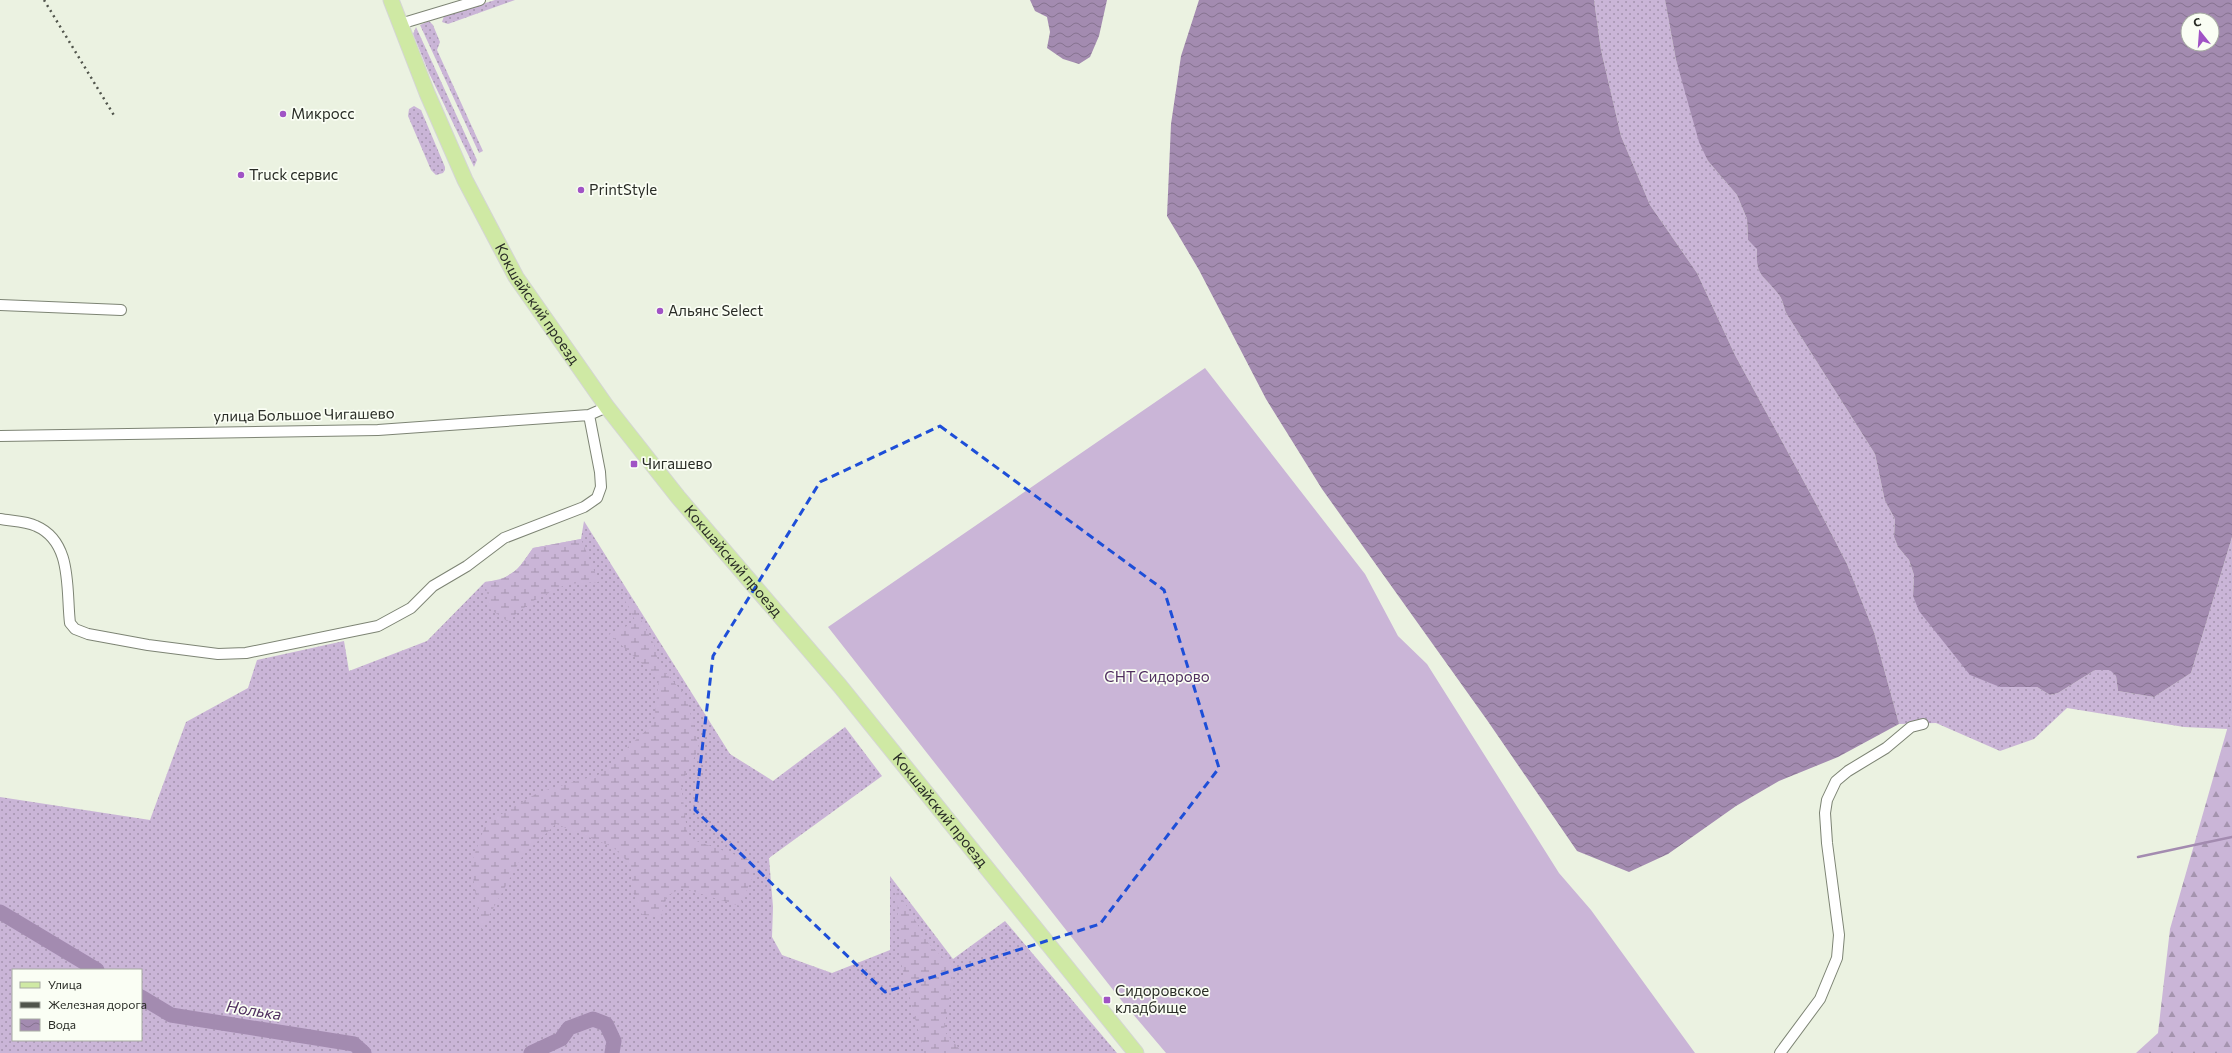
<svg xmlns="http://www.w3.org/2000/svg" width="2232" height="1053" viewBox="0 0 2232 1053" font-family="Commissioner,sans-serif">
	<style>
		.grass { fill: url(#grass-dots); fill-rule: evenodd }
		.forest { fill: url(#forest-firs) }
		.wetland { fill: url(#wetland-marsh) }
		.garden { fill: #cab5d7 }
		.water { fill: url(#water-waves); fill-rule: evenodd }
		.lines { fill: none; stroke-linecap: round; stroke-linejoin: round }
		.stream { stroke: #a38bb0; stroke-width: 2.5 }
		.river { stroke: #a38bb0; stroke-width: 15 }
		.street-casing { stroke: #7d8474; stroke-width: 12 }
		.primary-casing { stroke: #d4d5d4; stroke-width: 17 }
		.street { stroke: #fff; stroke-width: 10 }
		.primary { stroke: #cfe9a4; stroke-width: 15 }
		.rail { stroke: #50544b; stroke-width: 2.5; stroke-dasharray: 2 4; stroke-linecap: butt }
		.marked { fill: none; stroke: #1d4ed8; stroke-width: 3; stroke-dasharray: 8 5; stroke-linejoin: round }
		.poi-dot { fill: #a053c5; stroke: #fafef4; stroke-width: 1.5 }
		.labels { text-anchor: middle; stroke-width: 3.5; stroke-linejoin: round; paint-order: stroke }
		.poi-label { font-size: 15px; fill: #292c26; stroke: #fafef4; text-anchor: start }
		.street-label { font-size: 15px; fill: #292c26; stroke: #fafef4 }
		.park-label { font-size: 15px; fill: #502f60; stroke: #fafef4 }
		.water-label { font-size: 16px; font-style: italic; fill: #4d2c5d; stroke: #fafef4 }
	</style>
	<defs>
		<pattern id="grass-dots" width="8" height="8" patternUnits="userSpaceOnUse"><rect width="8" height="8" fill="#cab5d7"/><path d="M2 2h.1M6 6h.1" fill="none" stroke="#a493ae" stroke-width="1.8" stroke-linecap="round"/></pattern>
		<pattern id="forest-firs" width="22" height="20" patternUnits="userSpaceOnUse"><rect width="22" height="20" fill="#cab5d7"/><path d="M5 1l3.5 6h-7zM16 11l3.5 6h-7z" fill="#a493ae"/></pattern>
		<pattern id="wetland-marsh" width="20" height="14" patternUnits="userSpaceOnUse"><rect width="20" height="14" fill="#cab5d7"/><path d="M1 5h8M5 5V1M11 12h8M15 12V8" fill="none" stroke="#a493ae"/></pattern>
		<pattern id="water-waves" width="16" height="10" patternUnits="userSpaceOnUse"><rect width="16" height="10" fill="#a38bb0"/><path d="M0 5q4-4 8 0t8 0" fill="none" stroke="#85728f"/></pattern>
	</defs>
	<rect width="100%" height="100%" fill="#ebf2e1"/>
	<path class="grass" d="M495 0H515L448 24 442 22 444 16Z
		M1594 0H1665L1676 60 1708 161 1737 195 1747 219 1748 240 1757 248C1755 277 1764 275 1779 295 1783 300 1784 308 1786 313L1875 454 1885 501 1895 519 1894 537 1898 547 1909 560 1914 575 1913 596 2000 687H2037L2050 695 2058 693 2095 670H2111L2116 676 2118 691 2154 697 2191 673 2232 537V713L2228 729 2184 727 2067 708 2034 739 2000 751 1936 723 1899 724 1874 632 1847 564 1815 502 1735 355 1697 273 1650 205 1621 136 1601 50Z
		M429 21 433 25 440 42 437 50 483 151 479 153 420 25Z
		M416 27 477 160 474 167 429 73 413 34Z
		M414 106 421 110 445 167V170L443 173 436 175 431 170 408 116 409 109Z
		M584 521 730 754 773 781 845 727 882 776 769 858 773 907 772 937 782 955 832 973 890 950V876L953 959 1005 921 1117 1053H0V797L150 820 186 722 248 688 257 660 344 641 349 671 427 641 485 582 501 580 518 569 533 548 581 539ZM13 970H141V1040H13Z"/>
	<path class="forest" d="M2232 712V1053H2136L2158 1033 2170 929Z"/>
	<path class="wetland" d="M581 539 599 582 567 584 533 601 507 621 490 609 485 582C512 579 519 569 533 548Z
		M620 591 635 609 654 644 659 665 686 696 699 748 681 784 688 838 750 860 752 878 740 906 682 888 667 896 661 916 642 915 633 892 631 865 613 847 556 824 523 855 481 930 471 864 486 823 539 792 598 775 654 723 659 679 609 634 636 622Z
		M896 888 929 944 954 968 944 1031 963 1053H924L901 963Z"/>
	<path class="garden" d="M1205 368 1365 574 1398 636 1427 664 1559 873 1591 910 1695 1053H1166L1121 1000 828 627Z"/>
	<path class="water" d="M1030 0H1107L1099 36 1090 57 1079 64 1063 59 1047 48 1050 32 1047 17 1035 11Z
		M1199 0H1594L1601 50 1621 136 1650 205 1697 273 1735 355 1815 502 1847 564 1874 632 1899 724 1838 757 1779 781 1736 806 1668 854 1629 872 1577 851 1487 720 1322 489 1266 399 1199 270 1167 216 1171 124 1181 56Z
		M1665 0H2232V537L2191 673 2154 697 2118 691 2116 676 2110 670H2095L2058 693 2050 695 2037 687H2000L1970 675 1919 611 1913 596 1914 575 1909 560 1898 547 1894 537 1895 519 1885 501 1875 454 1786 313C1784 308 1783 300 1779 295 1764 275 1755 277 1757 249L1748 240 1747 219 1737 195 1708 161 1699 142 1676 60ZM2188 20H2212V44H2188Z
		M21 924C29 924 34 926 38 933L36 935 28 933Z"/>
	<g class="lines">
		<path class="stream" d="M2138 857 2232 837"/>
		<path class="river" d="M0 912 97 970
			M141 997 171 1015 354 1044 364 1053
			M531 1053 561 1039 569 1028 593 1019 606 1024 614 1041 612 1053"/>
		<defs>
			<path id="street" d="M400 24 480 0
				M0 305 121 310
				M0 436 378 430 589 415 607 407
				M0 519C11 521 26 521 36 526 73 542 66 590 70 623L75 629 88 634 148 645 218 654 246 653 378 626 411 608 433 586 467 566 504 538 584 507 597 498 601 487 600 472 589 415
				M1780 1053 1820 999 1837 958 1839 935 1827 843 1825 813 1827 800 1836 781 1848 771 1886 748 1911 727 1923 724"/>
			<g id="primary">
				<path id="s1" d="M391 0 427 93 465 180 516 277 607 407 678 497 840 686 1136 1053"/>
			</g>
		</defs>
		<use href="#street" class="street-casing"/>
		<use href="#primary" class="primary-casing"/>
		<use href="#street" class="street"/>
		<use href="#primary" class="primary"/>
		<path class="rail" d="M44 0 115 117"/>
	</g>
	<path class="marked" d="M940 426 1164 590 1219 768 1100 924 885 992 695 810 713 656 820 482Z"/>
	<g class="poi-dot">
		<circle cx="283" cy="114" r="4"/>
		<circle cx="241" cy="175" r="4"/>
		<circle cx="581" cy="190" r="4"/>
		<circle cx="660" cy="311" r="4"/>
		<rect x="630" y="460" width="8" height="8" rx="2"/>
		<rect x="1103" y="996" width="8" height="8" rx="2"/>
	</g>
	<g class="labels">
		<g class="poi-label">
			<text x="291" y="119">Микросс</text>
			<text x="249" y="180">Truck сервис</text>
			<text x="589" y="195">PrintStyle</text>
			<text x="668" y="316">Альянс Select</text>
			<text x="642" y="469">Чигашево</text>
			<text x="1115" y="996">Сидоровское<tspan x="1115" dy="17">кладбище</tspan></text>
		</g>
		<g class="street-label">
			<text dy="5" stroke="none"><textPath href="#s1" startOffset="338">Кокшайский проезд</textPath></text>
			<text transform="translate(304 415) rotate(-1)" y="5">улица Большое Чигашево</text>
			<text dy="5" stroke="none"><textPath href="#s1" startOffset="662">Кокшайский проезд</textPath></text>
			<text dy="5" stroke="none"><textPath href="#s1" startOffset="986">Кокшайский проезд</textPath></text>
		</g>
		<g class="park-label">
			<text x="1157" y="682">СНТ Сидорово</text>
		</g>
		<g class="water-label">
			<text transform="translate(254 1010) rotate(9)" y="6">Нолька</text>
		</g>
	</g>
	<rect x="12" y="969" width="130" height="72" fill="#fafef4" stroke="#a6aaa2"/>
	<rect x="20" y="982" width="20" height="6" fill="#cfe9a4" stroke="#a6aaa2"/>
	<text x="48" y="989" font-size="12" fill="#292c26">Улица</text>
	<rect x="20" y="1002" width="20" height="6" fill="#50544b" stroke="#a6aaa2"/>
	<text x="48" y="1009" font-size="12" fill="#292c26">Железная дорога</text>
	<rect x="20" y="1019" width="20" height="12" fill="url(#water-waves)" stroke="#a6aaa2"/>
	<text x="48" y="1029" font-size="12" fill="#292c26">Вода</text>
	<g transform="translate(2200 32) rotate(343)"><circle r="19" fill="#fafef4" stroke="#a6aaa2"/>
	<path d="M0-3L7 15L0 10L-7 15Z" fill="#a053c5"/>
	<text y="-6" font-size="11" font-weight="bold" text-anchor="middle" fill="#292c26">С</text>
	</g>
</svg>
